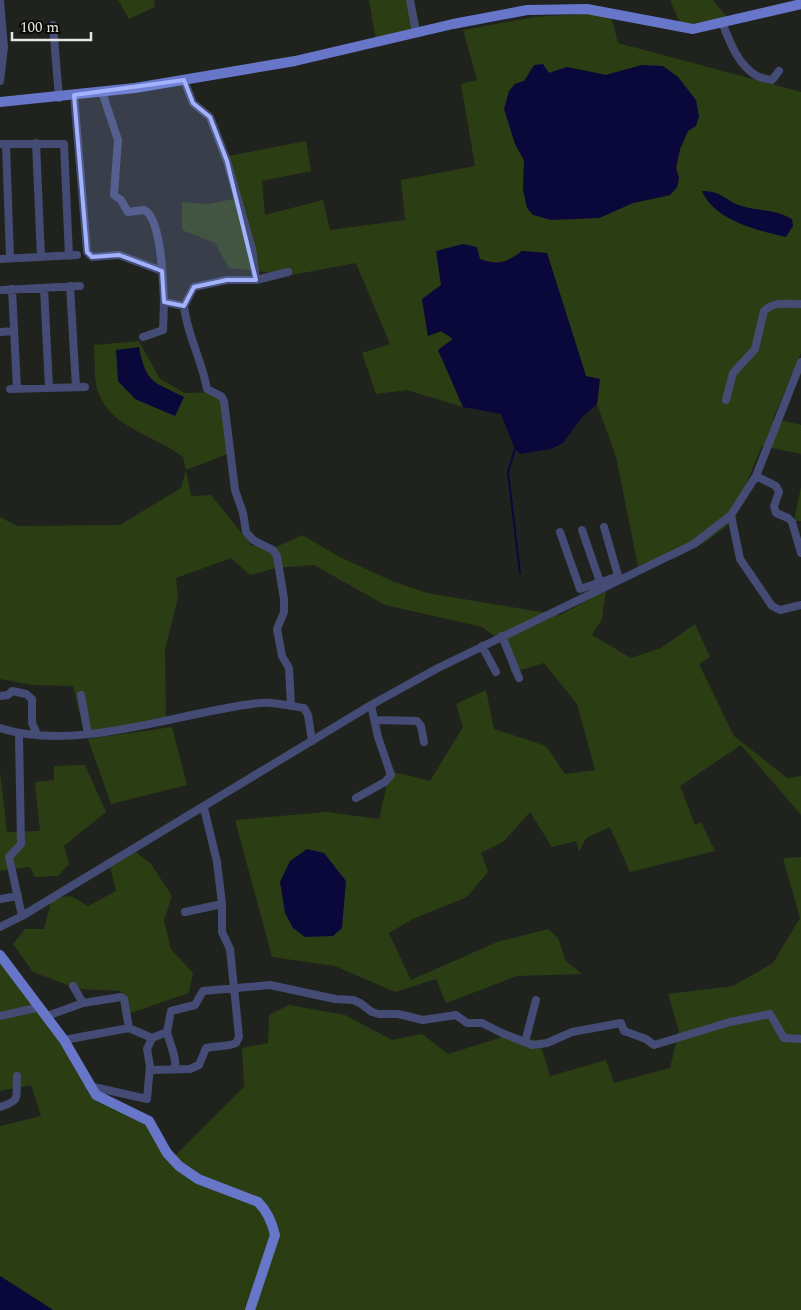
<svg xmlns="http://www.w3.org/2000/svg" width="801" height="1310" viewBox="0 0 801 1310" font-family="Spectral,serif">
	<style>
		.green { fill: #2b3e13; fill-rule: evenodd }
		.water { fill: #0a083a }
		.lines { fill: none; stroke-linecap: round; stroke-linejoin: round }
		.stream { stroke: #0a083a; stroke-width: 2 }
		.minor { stroke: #444c75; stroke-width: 8 }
		.major { stroke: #6776c9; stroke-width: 10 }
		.marked { fill: #a2b2fd; fill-opacity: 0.2; stroke: #a2b2fd; stroke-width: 4; stroke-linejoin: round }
	</style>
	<rect width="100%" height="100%" fill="#1f221d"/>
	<path class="green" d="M118 0H154L155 7 129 19Z
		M369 0H414L420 29 376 41Z
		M670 0H713L728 18 681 25Z
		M610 12 618 43 801 92V353L772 421 777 419 801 425V454L762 446 729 524 707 541 674 559 671 552 638 567 616 457 597 404 599 379 586 376 547 253 522 251C506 263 499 265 480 259L422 299 428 336 441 331 453 339 439 350 463 407 407 390 376 394 362 353 390 344 356 263 292 275 229 268 215 243 182 230V202L208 204 234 199 223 157 306 141 311 171 262 181 265 215 323 200 330 230 405 220 401 180 475 166 461 84 477 80 463 30 535 17ZM642 65 688 131 680 149 676 168 679 177 677 187 670 195 633 203 599 218 523 189 524 160 515 144V84L567 67 606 75Z
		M139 341 160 379 185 393 221 392 230 453 186 470 191 496 211 495 251 545 274 548 302 535 340 557 392 581 427 593 560 615 606 590 602 619 592 635 631 658 661 648 695 624 710 657 699 664 734 736 787 778 801 776V815L741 745 680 786 695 825 701 822 715 851 630 872 610 827 586 838 579 852 576 841 552 847 530 812 503 842 481 853 488 872 467 897 413 919 389 933 411 980 497 942 548 929 558 938 566 961 582 974 517 976 446 1003 436 979 395 992 335 966 272 957 235 820 326 812 379 819 390 771 430 781 463 727 456 704 486 690 494 729 546 746 565 774 595 770 577 704 544 663 511 673 504 643 482 627 385 605 314 565 276 568 250 575 231 558 176 578 178 597 165 650 166 721 84 732 73 686 32 685 0 679V517L17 526 120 525 181 488 186 470 183 457C154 434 104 427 96 384 94 371 95 357 94 345Z
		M801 487V521H794Z
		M172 727 187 785 111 804 88 739Z
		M85 765 106 812 64 846 69 864 58 876 35 877 30 867 0 871V771L7 832 40 831 35 782 54 780V766Z
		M132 849 151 864 172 896 164 920 171 949 193 973 189 993 128 1014 121 991 78 989 33 972 13 944 25 929H44L52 898 71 896 88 906 116 891 110 867Z
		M801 857V1310H53L0 1276V1126L41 1116 31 1085 0 1091V958L57 1033 93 1094 148 1125 169 1162 244 1087 242 1048 268 1043 269 1015 289 1005 345 1015 392 1040 422 1034 448 1054 503 1037 539 1040 550 1076 606 1060 614 1083 670 1068 679 1031 668 994 733 986 773 963 800 918 783 858Z"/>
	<path class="water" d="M543 64 549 73 567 67 606 75 642 65 663 66 678 77 696 100 699 116 696 126 688 131 680 149 676 168 679 178 677 187 670 195 633 203 599 218 551 220 533 215 527 208 523 189 524 160 515 144 504 109 509 91 515 84 524 81 534 65Z
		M702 191C724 191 724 201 742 206 761 212 772 208 792 219L793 226 786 237C757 230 715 221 702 191Z
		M463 244 477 247 480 259C499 266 506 263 522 251L547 253 586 376 600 379 597 404 582 417 563 443 551 449 520 454 515 449 501 414 463 407 438 350 453 339 441 331 428 336 422 299 441 285 436 251Z
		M139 347C146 384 153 381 184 397L175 416 135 399 118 381 116 350Z
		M307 849 324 853 346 881 342 928 333 936 305 937 293 928 285 913 280 882 290 861Z
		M0 1276 53 1310H0Z"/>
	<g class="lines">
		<path class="stream" d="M515 449 508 472 520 573"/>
		<path class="minor" d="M410 0 416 33
			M722 22C729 40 738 66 757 76 761 78 767 79 772 80L779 71
			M53 25 59 98
			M184 80 193 103 210 117 227 161 252 249 256 280
			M0 81 4 47 0 0
			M102 92 118 140 114 195 121 200 128 212 144 210C162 218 163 284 164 302L184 306C187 335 202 360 207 389L221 396 224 401 235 490 243 513 246 532 253 540 273 550 277 556 284 599V612L277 629 282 656 289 668 291 706
			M74 95 87 252 92 257 119 255 162 271
			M36 143 41 257
			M0 144H64L69 256
			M6 144 10 258
			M0 259 77 255
			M70 286 76 387
			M44 288 49 388
			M12 289 17 389
			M2 290 80 286
			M184 306 194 287 227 280H256L288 272
			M0 332 14 331
			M143 337 163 330 164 302
			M10 389 85 387
			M726 400 733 373 755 349 764 311C774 301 788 304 801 304
			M756 476 776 486 779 492 774 506 776 513 788 518 792 522 801 553
			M731 515 740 559 772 606 780 610 801 605
			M604 527 619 579
			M582 530 600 582
			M560 532 580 589 613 578
			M502 636 519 678
			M482 646 496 672
			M81 695 88 734
			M0 696 8 695 12 691 26 694 32 699V723L37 734
			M376 720 417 721 421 726 424 742
			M0 728C78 753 178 712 259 703 273 701 289 706 304 708L308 715 312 741
			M19 734 21 844 9 857 22 916
			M356 798 385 782 391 775 378 737 371 705
			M0 899 18 896
			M185 912 222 904
			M0 927 22 916 371 705 438 668 694 544 731 515 756 476 801 362
			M83 1003 121 997 124 999 129 1028
			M0 1016 40 1007
			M47 1016 83 1003 73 986
			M167 1032C170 1045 177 1057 175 1069
			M64 1040 129 1028 152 1038 167 1032 171 1011 195 1005 203 991 270 985 335 999 353 1000 360 1003 372 1012 379 1014H398L423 1020 456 1015 467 1023H482L502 1033 532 1045 547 1043 572 1032 621 1023 624 1031 646 1039 654 1045 730 1022 770 1014 784 1038 801 1039
			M525 1042 536 1000
			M150 1070 190 1069 199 1065 206 1048C215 1046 228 1047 236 1043L239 1037 230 949 222 932V904L217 862 204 808
			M89 1086 147 1099 150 1066 147 1049 152 1038
			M0 1107C23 1100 15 1096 17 1076"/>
		<path class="major" d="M0 102 135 88 295 61 453 24 527 10 587 9 693 29 801 4
			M0 955 64 1040 96 1095 149 1121 167 1153 179 1166 198 1179 258 1202C268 1212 272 1222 275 1235L250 1310"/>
	</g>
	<path class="marked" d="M184 80 193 103 210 117 227 161 256 280H227L194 287 184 306 164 302 162 271 119 255 92 257 87 252 74 95Z"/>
	<path d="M12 32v8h79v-8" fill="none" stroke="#e5e7e3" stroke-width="2.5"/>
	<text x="20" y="32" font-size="15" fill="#e5e7e3" stroke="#0a0b09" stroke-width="4" paint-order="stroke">100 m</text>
</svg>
